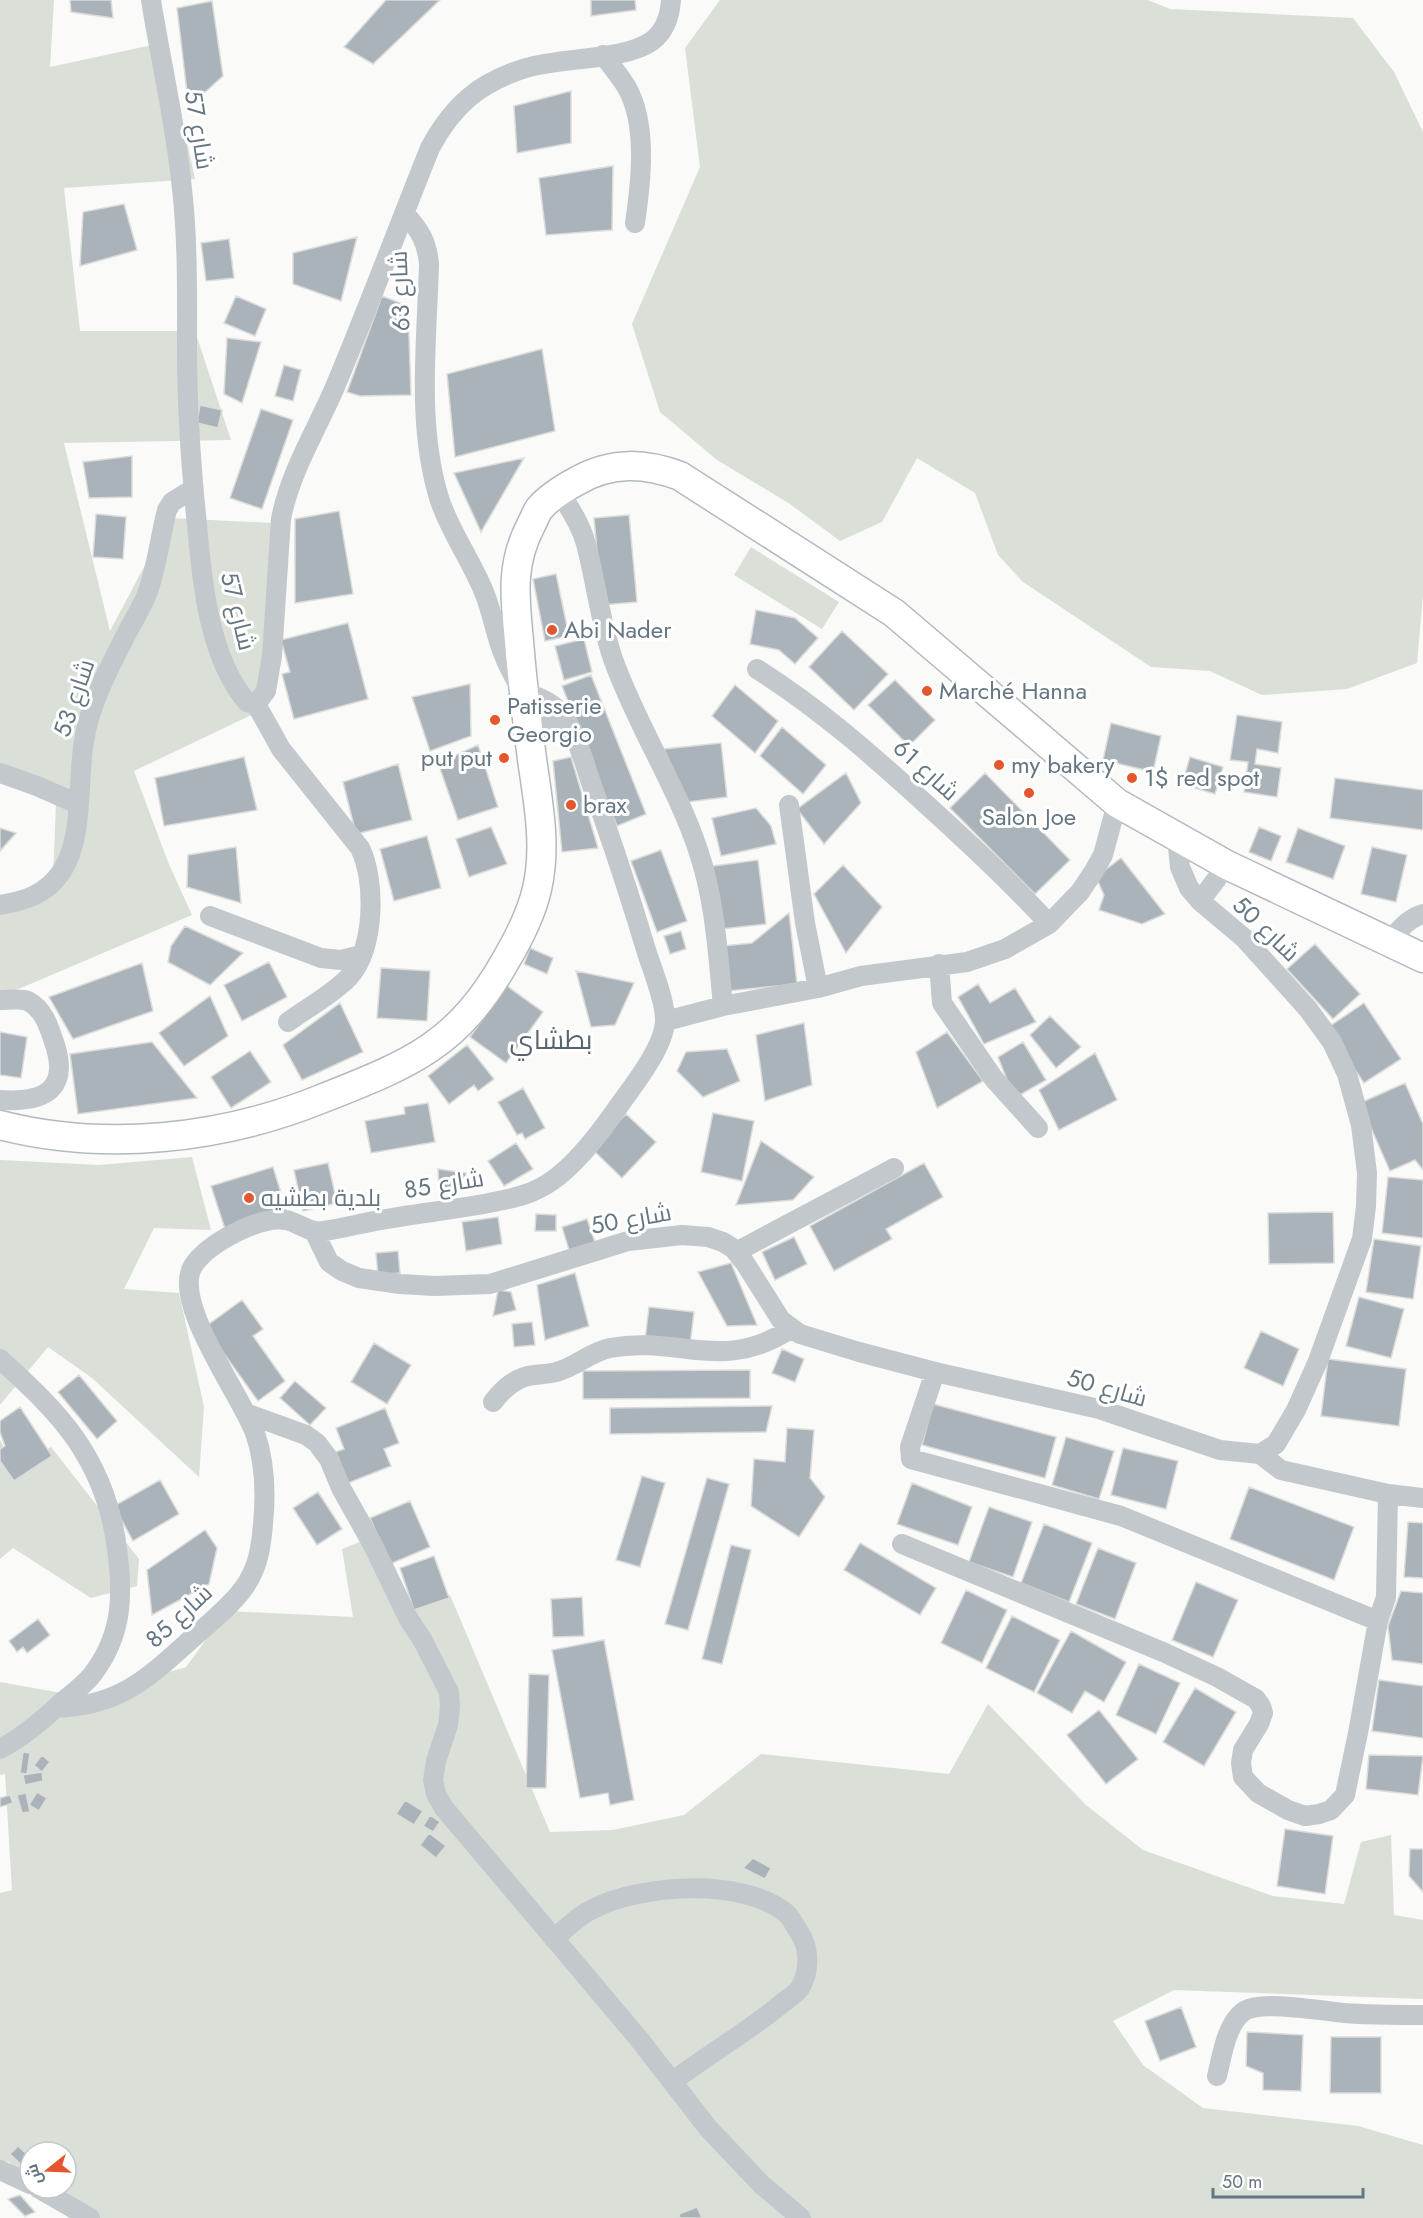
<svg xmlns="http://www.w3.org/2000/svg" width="1423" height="2218" viewBox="0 0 1423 2218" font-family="Jost,Cairo,sans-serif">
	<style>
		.green { fill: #dadfd7 }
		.building { fill: #aab3b9; stroke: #dcdcda; stroke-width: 1.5 }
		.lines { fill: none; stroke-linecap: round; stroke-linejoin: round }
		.secondary-casing { stroke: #b3babf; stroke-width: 31 }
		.minor { stroke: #c3c8cc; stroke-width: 20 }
		.secondary { stroke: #fff; stroke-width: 28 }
		.poi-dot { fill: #e4572e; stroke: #fff; stroke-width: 2 }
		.labels { text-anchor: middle; stroke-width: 6; stroke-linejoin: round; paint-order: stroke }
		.street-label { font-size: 24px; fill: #657683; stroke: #fff }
		.poi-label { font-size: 24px; fill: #657683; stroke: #fff; text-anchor: start }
		.quarter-label { font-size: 27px; fill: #57646e; stroke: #fff }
	</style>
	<rect width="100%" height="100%" fill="#fafaf8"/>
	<path class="green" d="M0 0H54L50 67 166 42 195 179 64 188 80 331H195L231 440 64 443 110 631 170 518 274 523 264 709 134 771 168 862 192 915 0 997V905L53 879 56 803 0 768Z
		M720 0H1148L1170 9 1353 18 1394 72 1423 132V596L1417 663 1347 689 1262 695 1210 671 1151 667 1023 582 998 555 975 493 917 458 882 522 840 541 790 504 717 460 660 412 632 324 700 167 685 48Z
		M751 547 839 602 822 629 734 575Z
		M192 1157 211 1230 154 1228 124 1289 179 1293 204 1407 199 1477 92 1378 48 1347 0 1405V1160L99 1165Z
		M0 1440 15 1468 51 1447 139 1559 137 1586 91 1598 13 1548 0 1559Z
		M367 1539 402 1615 450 1595 550 1832 613 1830 684 1815 761 1754 949 1774 988 1704 1086 1805 1143 1850 1273 1896 1344 1904 1361 1842 1391 1835 1394 1915 1423 1920V1999L1174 1990 1113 2021 1143 2065 1203 2108 1358 2126 1423 2145V2218H69L37 2188H66V2152H30V2182L9 2162 0 2161V1893L12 1890 5 1774 0 1775V1682L84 1697 186 1667 227 1611 353 1617 342 1549Z"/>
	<path class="building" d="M70 0H111L113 18 71 12Z
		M386 0H440L373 64 344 47Z
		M591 0H635L636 10 591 16Z
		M212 1 223 76 203 94 187 92 177 8Z
		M571 91V143L517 153 514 106Z
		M613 166 612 230 546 235 539 178Z
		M124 204 137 250 80 266 83 212Z
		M357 237 341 301 293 284V253Z
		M229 239 234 278 206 281 201 243Z
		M236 296 266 309 255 336 224 323Z
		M382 296 408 306 411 395 360 396 347 392Z
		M227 338 261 342 242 403 224 394Z
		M542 349 555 431 455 457 447 374Z
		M284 365 301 370 293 401 275 396Z
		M200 405 222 410 218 428 197 423Z
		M261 409 293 420 262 509 230 498Z
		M132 456V497L89 498 83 462Z
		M524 458 481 532 454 473Z
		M339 511 353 594 295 603V519Z
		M96 514 126 517 123 559 93 557Z
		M629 515 637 602 602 605 594 518Z
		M556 574 569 636 545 641 533 579Z
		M756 610 795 618 818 638 795 664 779 650 750 644Z
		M348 623 368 699 294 719 282 674 290 672 281 640Z
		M842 631 888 674 854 710 809 667Z
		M584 639 592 672 564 680 555 646Z
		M591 675 646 814 617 826 562 686Z
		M895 680 935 720 909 746 868 705Z
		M470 684 471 736 430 751 412 697Z
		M735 685 778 721 755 753 712 716Z
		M1237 715 1282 722 1278 753 1257 749 1255 764 1281 768 1277 797 1244 792 1248 762 1230 760Z
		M1111 723 1161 736 1153 772 1103 760Z
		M782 727 826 765 803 794 760 756Z
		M721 743 727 797 687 802 664 749Z
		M478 745 498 807 458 820 438 763Z
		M244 757 257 810 164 826 155 778Z
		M571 757 598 848 562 852 553 761Z
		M1190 757 1223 767 1215 794 1182 784Z
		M398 764 412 820 356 834 343 782Z
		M846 773 861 803 824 844 797 809Z
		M985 773 1070 860 1035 894 950 808Z
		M1335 778 1423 790V830L1330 818Z
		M756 808 771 826 776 844 721 856 712 818Z
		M491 827 507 864 469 877 456 839Z
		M1259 827 1281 836 1271 861 1249 852Z
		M0 828 16 833 0 851Z
		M1298 828 1345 846 1333 879 1286 862Z
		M427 836 441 888 394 901 380 849Z
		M236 847 241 903 187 887 188 855Z
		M1372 847 1407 855 1396 902 1361 894Z
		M661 850 687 921 657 932 631 861Z
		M1121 858 1165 914 1142 924 1099 910 1104 895 1096 877Z
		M758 860 766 924 721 929 713 866Z
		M843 865 882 907 846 953 814 894Z
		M789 913 797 984 728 991 723 946 752 943Z
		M185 926 243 953 210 985 168 962 171 946Z
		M681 931 686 949 670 954 664 936Z
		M1315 944 1360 994 1333 1019 1287 969Z
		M530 948 553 958 547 974 524 964Z
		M269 962 287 997 242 1021 224 985Z
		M142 963 153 1011 73 1039 49 997Z
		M381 968 430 971 427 1021 377 1018Z
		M576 971 634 983 615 1025 591 1027Z
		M978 984 990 1003 1015 988 1036 1022 984 1044 958 997Z
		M507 986 543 1012 506 1063 470 1037Z
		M210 996 228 1036 184 1066 159 1033Z
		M340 1003 363 1052 302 1080 283 1045Z
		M1364 1003 1401 1059 1364 1083 1327 1028Z
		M1050 1016 1081 1047 1056 1068 1030 1035Z
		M804 1023 812 1085 765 1101 756 1035Z
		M0 1032 27 1037 21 1078 0 1075Z
		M947 1032 983 1081 937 1108 916 1052Z
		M152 1042 197 1098 78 1114 70 1054Z
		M1023 1042 1046 1080 1020 1095 1007 1080 998 1057Z
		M467 1045 494 1079 478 1091 474 1085 449 1104 428 1076Z
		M727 1049 740 1081 703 1097 677 1071 686 1052Z
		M250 1051 271 1082 231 1108 211 1077Z
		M1095 1053 1117 1100 1059 1130 1039 1090Z
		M1405 1083 1423 1124V1170L1415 1160 1390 1171 1360 1103Z
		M523 1088 545 1128 525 1139 522 1133 517 1135 498 1102Z
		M428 1103 435 1142 371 1153 365 1121 405 1114 404 1107Z
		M713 1113 754 1121 742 1181 701 1172Z
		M626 1114 656 1142 622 1178 592 1149Z
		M761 1141 814 1177 793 1200 736 1205Z
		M516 1143 533 1169 504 1186 488 1161Z
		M328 1163 337 1203 303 1211 294 1170Z
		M924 1163 943 1197 886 1229 892 1239 834 1271 810 1226Z
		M273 1167 286 1209 225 1229 211 1186Z
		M438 1169 466 1173 464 1191 439 1190Z
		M1388 1177 1423 1180V1238L1382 1233Z
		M1333 1212 1334 1263 1269 1264 1268 1213Z
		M536 1214 556 1215V1231H535Z
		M498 1217 502 1244 466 1251 462 1222Z
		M587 1219 595 1242 569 1250 562 1227Z
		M794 1237 807 1264 775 1280 762 1252Z
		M1374 1239 1421 1246 1413 1299 1366 1292Z
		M398 1251 400 1273 378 1275 376 1253Z
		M731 1263 757 1325 727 1326 698 1272Z
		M575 1273 589 1326 545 1340 537 1285Z
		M498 1290 511 1292 516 1310 493 1316Z
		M1359 1297 1404 1309 1391 1358 1346 1346Z
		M242 1300 263 1329 253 1336 285 1381 258 1401 205 1327Z
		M649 1307 694 1312 690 1345 645 1340Z
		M532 1322 535 1345 514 1347 512 1324Z
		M1261 1331 1299 1349 1283 1386 1244 1368Z
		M374 1343 411 1365 387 1404 351 1382Z
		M782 1349 804 1359 795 1382 772 1373Z
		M1328 1359 1406 1369 1399 1426 1321 1416Z
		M750 1370V1398L583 1399V1371Z
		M79 1375 117 1421 97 1439 58 1392Z
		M295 1381 326 1408 310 1425 280 1398Z
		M933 1404 1056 1437 1045 1478 922 1445Z
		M772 1406 766 1432 610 1434V1408Z
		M20 1407 52 1456 14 1481 0 1461V1449L5 1446 0 1432V1421Z
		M385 1408 399 1443 384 1449 391 1466 348 1483 336 1452 344 1449 336 1428Z
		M787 1428 814 1430 810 1478 825 1497 799 1537 751 1506 754 1459 785 1462Z
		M1066 1437 1114 1451 1099 1499 1052 1485Z
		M1123 1448 1178 1461 1166 1509 1111 1495Z
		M642 1476 665 1483 640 1567 616 1560Z
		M707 1478 729 1484 688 1630 665 1624Z
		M160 1480 179 1514 133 1541 114 1506Z
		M912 1483 972 1507 958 1545 897 1524Z
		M1249 1487 1354 1527 1334 1580 1230 1539Z
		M318 1492 342 1529 317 1545 293 1508Z
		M410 1501 430 1547 390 1564 370 1518Z
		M989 1507 1032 1522 1013 1577 969 1562Z
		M1408 1522 1423 1523V1578L1404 1577Z
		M1044 1524 1092 1543 1069 1602 1021 1583Z
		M205 1530 217 1548 209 1584 152 1615 147 1570Z
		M860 1543 936 1588 920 1615 844 1570Z
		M731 1545 751 1550 722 1664 702 1659Z
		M1098 1548 1136 1563 1115 1619 1076 1604Z
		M434 1556 449 1598 414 1610 400 1568Z
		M1196 1582 1238 1600 1213 1657 1172 1640Z
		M966 1590 1007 1610 982 1663 941 1643Z
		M1401 1591 1423 1593V1664L1392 1660 1388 1626Z
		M582 1597 584 1636 553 1637 551 1599Z
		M1012 1616 1060 1640 1034 1692 986 1668Z
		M38 1619 50 1635 27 1653 23 1647 17 1652 9 1641Z
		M1071 1631 1126 1662 1104 1702 1085 1691 1072 1713 1037 1693Z
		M604 1640 634 1800 610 1805 608 1793 580 1798 552 1650Z
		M1139 1664 1180 1683 1156 1734 1116 1715Z
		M529 1674 549 1675 546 1788H526Z
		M1379 1680 1423 1686V1738L1372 1731Z
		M1195 1688 1236 1712 1204 1766 1163 1742Z
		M1099 1710 1138 1759 1106 1784 1067 1735Z
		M23 1752 30 1753 27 1774 20 1773Z
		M42 1755 50 1762 42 1772 34 1765Z
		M1369 1755 1423 1756 1418 1795 1366 1789Z
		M42 1772 43 1781 25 1785 23 1775Z
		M37 1792 47 1798 39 1811 29 1805Z
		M26 1793 30 1812 22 1813 17 1795Z
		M10 1795 13 1803 0 1807V1798Z
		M405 1800 423 1811 414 1825 396 1814Z
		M430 1815 440 1822 433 1832 423 1826Z
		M1285 1829 1333 1836 1325 1894 1277 1886Z
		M429 1833 446 1846 436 1858 420 1845Z
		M1410 1849H1423V1892L1409 1876Z
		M753 1858 771 1868 765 1879 743 1868Z
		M1181 2007 1196 2047 1160 2061 1145 2021Z
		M1247 2032 1303 2035 1301 2091 1263 2090V2073L1246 2066Z
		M1331 2037H1381V2093H1330Z
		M18 2146 30 2157V2167L27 2170 10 2154Z
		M20 2195 35 2212 25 2216 8 2199Z
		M697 2207 702 2218H680L679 2214Z"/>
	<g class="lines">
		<defs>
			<path id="secondary" d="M0 1125C105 1152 222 1139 321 1099 409 1064 457 1047 506 960 519 938 531 915 537 889 547 846 538 802 532 759 527 720 522 681 519 641 515 598 510 565 531 525 534 520 536 513 539 509 549 497 564 488 577 481 612 461 645 463 680 476L894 613 1117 803 1227 865 1423 958"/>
		</defs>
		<use href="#secondary" class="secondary-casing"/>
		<path class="minor" d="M151 0C161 63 176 125 182 189 188 242 187 295 187 348 187 407 191 467 197 525 202 582 209 658 247 702L256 704 266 691 272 656 281 519C290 472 316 431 335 387 368 308 398 228 430 148 453 105 480 82 526 68 561 57 624 61 652 41 665 31 670 15 671 0
			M603 55C611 65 619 75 626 86 648 123 641 182 635 223
			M559 492C570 508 581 525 586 544 596 582 600 621 613 659 636 724 676 784 698 850 715 899 718 955 723 1006
			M757 669C820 709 872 755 928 806 970 844 1011 882 1049 924
			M256 704 281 749 360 848C376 880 375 950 349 977 332 995 308 1007 288 1022
			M529 733 562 714
			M0 773 37 786 78 804
			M789 805 805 923 818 988
			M1200 901 1227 865
			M0 905C25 901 47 894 62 871 84 837 77 781 84 741 89 705 111 664 128 631 134 619 142 607 147 594 157 567 160 537 167 510L172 502 193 489
			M210 916 321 958 341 960 361 955
			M1389 942C1399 930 1407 919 1423 914
			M939 964 942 1003 994 1079 1038 1128
			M0 1000C8 1000 21 998 28 1001 43 1009 48 1024 53 1039 71 1088 47 1103 0 1100
			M666 1021 723 1006 818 988 861 976 967 962 1005 949 1049 924 1080 892 1094 871 1103 855 1117 803
			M314 1231 329 1262 342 1271 359 1278 400 1284 435 1286 490 1284 628 1241 682 1235 708 1237 723 1242 734 1249 745 1263 781 1320 800 1334 859 1352 935 1372 1099 1409 1220 1450 1260 1454 1276 1444 1296 1410 1318 1361 1362 1239 1366 1206 1367 1173 1361 1125 1347 1074 1332 1042 1308 1009 1244 938 1200 901 1189 888 1180 867 1177 838
			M736 1252 894 1168
			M0 1359C27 1384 54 1408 75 1438 98 1471 112 1509 117 1549 123 1594 123 1632 95 1671 87 1683 73 1693 62 1702 43 1720 23 1737 0 1749
			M935 1372 910 1447 911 1459 1121 1516 1378 1621
			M493 1402C504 1388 516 1377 534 1375 541 1374 549 1374 556 1372 576 1367 590 1352 610 1348 679 1335 723 1374 792 1328
			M248 1414 306 1435 317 1443 329 1459 341 1488 373 1545 408 1618 423 1641 449 1692 450 1707 448 1725 436 1761 433 1780 436 1794 444 1808 639 2039 708 2128 762 2185 801 2218
			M1388 1494 1423 1498
			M902 1544 1163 1652 1217 1677 1256 1699 1261 1706 1263 1713 1259 1724 1243 1750 1241 1763 1243 1777 1258 1793 1288 1810 1305 1816 1319 1814 1331 1810 1345 1795 1358 1733 1378 1621 1386 1597 1388 1494 1281 1470 1260 1454
			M56 1708C117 1706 145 1681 188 1642 207 1625 228 1609 243 1589 258 1569 261 1548 263 1524 266 1494 265 1462 255 1433 241 1395 171 1302 193 1266 208 1243 259 1216 286 1220 296 1222 306 1230 315 1231 325 1233 362 1223 375 1221 413 1214 451 1210 489 1203 506 1199 524 1197 540 1188 572 1172 603 1129 623 1100 637 1081 666 1043 665 1019 665 1001 653 971 647 953 633 906 618 860 602 814 596 797 590 781 585 764 573 730 564 700 524 694 516 681 508 667 503 653 495 633 492 611 484 592 471 560 451 533 440 501 416 426 427 341 429 264 427 242 420 230 405 214
			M554 1939C565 1929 576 1918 589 1911 637 1884 742 1877 786 1913 791 1917 795 1926 799 1932 810 1948 810 1971 800 1988 796 1994 786 2000 780 2005 746 2033 707 2055 672 2082
			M1217 2076C1222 2056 1226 2025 1243 2012 1259 1999 1322 2011 1344 2013 1370 2015 1397 2015 1423 2015
			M0 2170 30 2184
			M38 2188 90 2218"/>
		<use href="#secondary" class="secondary"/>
	</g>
	<g class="poi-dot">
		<circle cx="552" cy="630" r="6"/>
		<circle cx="927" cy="691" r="6"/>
		<circle cx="495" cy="720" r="6"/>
		<circle cx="504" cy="758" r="6"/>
		<circle cx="999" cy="765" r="6"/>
		<circle cx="1132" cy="778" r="6"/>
		<circle cx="1029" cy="793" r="6"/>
		<circle cx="571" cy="805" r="6"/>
		<circle cx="249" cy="1198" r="6"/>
	</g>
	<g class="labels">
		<g class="street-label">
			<text transform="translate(199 130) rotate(81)" y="8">شارع 57</text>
			<text transform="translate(400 291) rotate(-92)" y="8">شارع 63</text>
			<text transform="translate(238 611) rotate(76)" y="8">شارع 57</text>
			<text transform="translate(74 698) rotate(-71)" y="8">شارع 53</text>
			<text transform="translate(926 770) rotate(42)" y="8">شارع 61</text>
			<text transform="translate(1266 929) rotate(44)" y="8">شارع 50</text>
			<text transform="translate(444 1184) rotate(-9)" y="8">شارع 85</text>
			<text transform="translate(631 1219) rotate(-10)" y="8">شارع 50</text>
			<text transform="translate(1107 1388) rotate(16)" y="8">شارع 50</text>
			<text transform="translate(179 1616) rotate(-43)" y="8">شارع 85</text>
		</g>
		<g class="poi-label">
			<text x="564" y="638">Abi Nader</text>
			<text x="939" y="699">Marché Hanna</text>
			<text x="507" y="714">Patisserie<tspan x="507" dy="28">Georgio</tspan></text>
			<text x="492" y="766" text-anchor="end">put put</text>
			<text x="1011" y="773">my bakery</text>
			<text x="1144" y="786">1$ red spot</text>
			<text x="583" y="813">brax</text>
			<text x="1029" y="825" text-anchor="middle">Salon Joe</text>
			<text x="261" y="1206">بلدية بطشيه</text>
		</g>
		<g class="quarter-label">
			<text x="551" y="1049">بطشاي</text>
		</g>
	</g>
	<g transform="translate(48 2170) rotate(252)"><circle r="28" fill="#ffffff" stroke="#c1c8cd" stroke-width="1.5"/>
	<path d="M0-4.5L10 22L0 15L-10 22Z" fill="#e4572e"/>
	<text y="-9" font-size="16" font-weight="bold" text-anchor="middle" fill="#657683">ش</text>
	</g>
	<path d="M1213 2188v9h150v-9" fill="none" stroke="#657683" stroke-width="3"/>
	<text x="1222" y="2188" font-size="18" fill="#657683" stroke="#ffffff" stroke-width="4.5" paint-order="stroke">50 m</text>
</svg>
